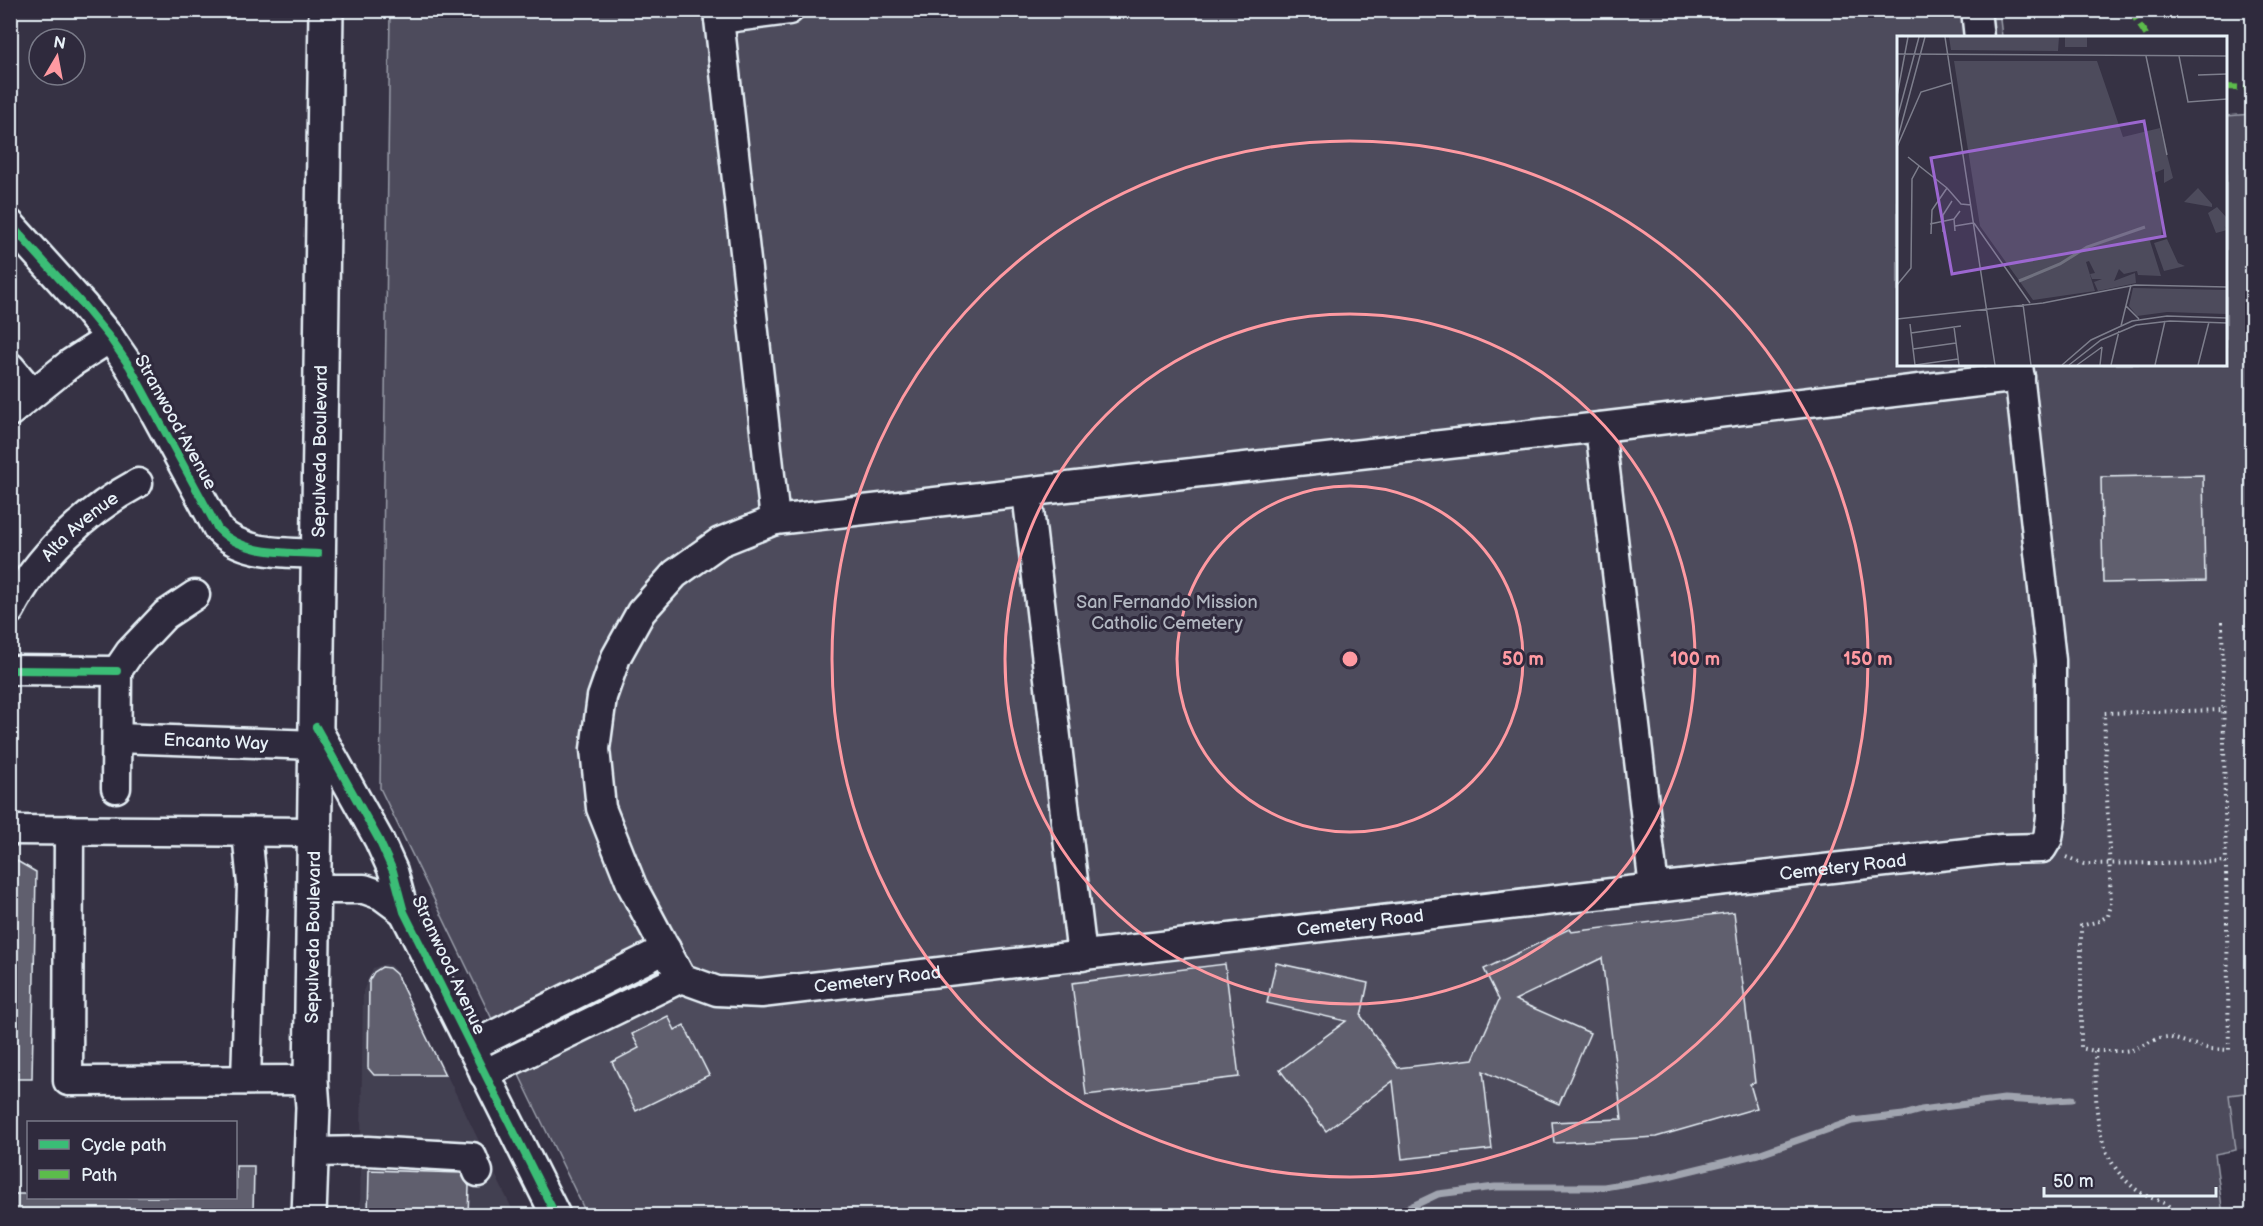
<svg xmlns="http://www.w3.org/2000/svg" width="2263" height="1226" viewBox="0 0 2263 1226" font-family="'Balsamiq Sans',sans-serif">
	<style>
		.built { fill: #433f51 }
		.green { fill: #4d4b5c; stroke: #9a9eaa; stroke-width: 1.5 }
		.lines { fill: none; stroke-linecap: round; stroke-linejoin: round }
		.stream { stroke: #a0a4af; stroke-width: 7 }
		.building { fill: #605e6e; stroke: #e8f1f8; stroke-width: 1.5 }
		.minor-casing { stroke: #e8f1f8; stroke-width: 33 }
		.major-casing { stroke: #e8f1f8; stroke-width: 38 }
		.path { stroke: #e8f1f8; stroke-width: 4; stroke-dasharray: 1.5 4.5; stroke-linecap: butt }
		.minor { stroke: #2f2a3d; stroke-width: 28 }
		.major { stroke: #2f2a3d; stroke-width: 33 }
		.quiet { stroke: #5cbc4b; stroke-width: 6; stroke-dasharray: 12 6; stroke-linecap: butt }
		.cycleway-casing { stroke: #2f2a3d; stroke-width: 11 }
		.cycleway { stroke: #3abd76; stroke-width: 8 }
		.ring { fill: none; stroke: #ff9aa2; stroke-width: 3 }
		.labels { text-anchor: middle; stroke-width: 6; stroke-linejoin: round; paint-order: stroke }
		.street-label { font-size: 18px; fill: #e8f1f8; stroke: #2f2a3d }
		.park-label { font-size: 18px; fill: #b2b7c1; stroke: #2f2a3d }
		.inset-river { fill: none; stroke: #70717f; stroke-width: 3 }
		.inset-road { fill: none; stroke: #7d7e8c; stroke-width: 1.5 }
		.view { fill: #9c67d0; fill-opacity: 0.15; stroke: #9c67d0; stroke-width: 3 }
		.inset-edge { fill: none; stroke: #e8f1f8; stroke-width: 3 }
		.centre { fill: #ff9aa2; stroke: #2f2a3d; stroke-width: 3 }
		.ring-label { font-size: 18px; text-anchor: middle; font-weight: bold; fill: #ff9aa2; stroke: #2f2a3d; stroke-width: 6; stroke-linejoin: round; paint-order: stroke }
	</style>
	<rect width="100%" height="100%" fill="#363244"/>
	<filter id="ink" filterUnits="userSpaceOnUse"><feTurbulence type="fractalNoise" baseFrequency=".0167" numOctaves="2"/><feDisplacementMap in="SourceGraphic" scale="12" xChannelSelector="R" yChannelSelector="G"/><feConvolveMatrix kernelMatrix="1 2 1 2 8 2 1 2 1" color-interpolation-filters="sRGB"/></filter>
	<g filter="url(#ink)">
		<path class="built" d="M2252 554V677H2247L2246 556Z
			M385 964 390 965 396 971 515 1215 360 1216 363 991 373 968Z
			M2252 1092V1147L2236 1150 2229 1095Z"/>
		<path class="green" d="M390 11H1999L2002 37 1898 38V364H2226V116L2252 114V554L2246 557 2247 676 2252 677V1092L2229 1095 2236 1150 2215 1154 2223 1215H587L380 788Z"/>
		<g class="lines">
			<path class="stream" d="M1384 1216 1402 1211 1438 1194 1495 1187H1604L1664 1177 1758 1154 1852 1121 1903 1115 1921 1110 2004 1099 2037 1101 2072 1099"/>
		</g>
		<path class="building" d="M2203 475 2205 581 2103 583 2101 477Z
			M10 857 36 872 32 1079H10Z
			M1734 912 1755 1083 1750 1084 1757 1108 1656 1137 1554 1143 1552 1122 1622 1119 1602 958 1515 1000 1590 1033 1559 1104 1483 1071 1492 1149 1402 1159 1393 1081 1326 1131 1280 1070 1346 1021 1267 1003 1276 963 1368 983 1361 1016 1398 1068 1473 1059 1499 1000 1484 969 1569 929 1571 932Z
			M1225 964 1239 1077 1086 1095 1072 983Z
			M382 967 389 968 396 974 445 1075H374L368 1068 369 981 374 972Z
			M668 1016 675 1030 684 1025 709 1075 636 1111 612 1062 639 1048 632 1034Z
			M236 1166H254L253 1215H10V1194H28V1197H236Z
			M369 1170 461 1173 469 1186 468 1215H368Z"/>
		<g class="lines">
			<defs>
				<g id="minor">
					<path id="s1" d="M718 10 775 520 720 542 675 574 641 612 616 657 602 697 595 749 601 808 632 886 681 978 717 991 761 993 1654 888 2002 849 2042 848 2048 838 2051 817V660L2018 364"/>
					<path d="M1976 10 1979 38"/>
					<path d="M719 19 789 10"/>
					<path d="M10 224 83 305 110 338 130 367 218 529C243 555 284 552 318 554"/>
					<path d="M10 367 32 393"/>
					<path d="M10 412 71 363 110 338"/>
					<path d="M1600 427 1654 888"/>
					<path d="M1027 493 1082 956"/>
					<path d="M775 520 1600 427 2020 377"/>
					<path id="s2" d="M10 610C37 557 86 511 138 483"/>
					<path d="M10 670 117 671"/>
					<path d="M316 727 379 840 393 871 404 912 556 1216"/>
					<path id="s3" d="M117 738 316 745"/>
					<path d="M116 788 117 671 130 652 165 615 195 595"/>
					<path d="M10 830 314 832"/>
					<path d="M69 830 68 1081 311 1080"/>
					<path d="M315 889H364L381 895 404 912"/>
					<path d="M470 1047 666 949"/>
					<path d="M484 1074 681 978"/>
					<path d="M246 1080 252 884 247 832"/>
					<path d="M310 1152 368 1151 472 1157 478 1172"/>
				</g>
				<g id="major">
					<path id="s4" d="M309 1216 313 1107 311 1080 326 10"/>
				</g>
			</defs>
			<use href="#minor" class="minor-casing"/>
			<use href="#major" class="major-casing"/>
			<path class="path" d="M2222 622 2229 1050 2210 1049 2168 1037 2159 1038 2132 1050 2124 1051H2095L2081 1048V926L2099 921 2108 916 2111 905 2104 713 2224 710
				M2066 857 2084 864 2226 862
				M2095 1051C2097 1104 2090 1155 2138 1191 2150 1200 2170 1200 2176 1216"/>
			<use href="#minor" class="minor"/>
			<use href="#major" class="major"/>
			<path class="quiet" d="M2130 10 2148 38
				M2226 87 2252 88"/>
			<defs>
				<path id="cycleway" d="M10 224 83 305 110 338 130 367 218 529C243 555 284 552 318 554
					M10 670 117 671
					M316 727 379 840 393 871 404 912 556 1216"/>
			</defs>
			<use href="#cycleway" class="cycleway-casing"/>
			<use href="#cycleway" class="cycleway"/>
		</g>
	</g>
	<g class="ring">
		<circle cx="1350" cy="659" r="173"/>
		<circle cx="1350" cy="659" r="345"/>
		<circle cx="1350" cy="659" r="518"/>
	</g>
	<g class="labels">
		<g class="street-label">
			<text transform="translate(176 422) rotate(61)" y="6">Stranwood Avenue</text>
			<text dy="6" stroke="none"><textPath href="#s4" startOffset="765">Sepulveda Boulevard</textPath></text>
			<text dy="6" stroke="none"><textPath href="#s2" startOffset="110">Alta Avenue</textPath></text>
			<text dy="6" stroke="none"><textPath href="#s3" startOffset="99">Encanto Way</textPath></text>
			<text dy="6" stroke="none"><textPath href="#s1" startOffset="2244">Cemetery Road</textPath></text>
			<text dy="6" stroke="none"><textPath href="#s1" startOffset="1758">Cemetery Road</textPath></text>
			<text dy="6" stroke="none"><textPath href="#s4" startOffset="279">Sepulveda Boulevard</textPath></text>
			<text transform="translate(449 965) rotate(65)" y="6">Stranwood Avenue</text>
			<text dy="6" stroke="none"><textPath href="#s1" startOffset="1272">Cemetery Road</textPath></text>
		</g>
		<g class="park-label">
			<text x="1167" y="608">San Fernando Mission<tspan x="1167" dy="21">Catholic Cemetery</tspan></text>
		</g>
	</g>
	<g transform="translate(1897 36)">
		<rect width="330" height="330" fill="#363244"/>
		<path d="M52 1H162L161 15 54 14ZM168 1H190V11H168ZM57 25H200L226 101 263 92 276 142 267 147V133L255 138 261 150 265 187 264 201 253 205 264 240 241 239 240 235 227 238 222 233 217 245 238 237 239 247 201 255 197 246 205 243H195L193 238 198 237 192 225 189 226 198 255 136 264 83 190ZM301 152 315 168V171L287 166ZM320 171 330 182V193L327 190 330 194 319 197 311 177ZM270 203 281 227 288 230 267 235 257 207ZM236 252 329 254 330 278 270 276 240 280 232 270Z" fill="#4d4b5c"/>
		<path class="inset-river" d="M122 245 163 228 190 211 248 191"/>
		<path class="inset-road" d="M48 1 98 329M0 18 330 20M249 20 270 119M282 20 291 66 330 63M301 39 330 38M0 60 11 1M0 83 22 1M0 105 28 1M0 111 24 56 54 47M11 121 50 152 64 168 74 169M77 187 133 267M33 188 57 183M58 190 76 187M58 195 57 183 63 175M46 196V179L55 165M34 198 35 174 50 152M0 249 14 232 15 143 22 130M126 268 134 329M229 270 242 283M0 283 146 267 238 249 330 251M13 288 18 329M224 290 234 249M57 291 62 329M14 297 64 290M16 313 59 307M18 329 61 323M165 329 194 304 235 285 270 280 330 282M172 329 204 304 239 289 273 285 330 287M180 329 205 311M203 329 205 311M214 329 222 295M258 329 268 285M301 329 312 286"/>
		<path class="view" d="M247 85 268 200 55 238 34 122Z"/>
		<rect width="330" height="330" class="inset-edge"/>
	</g>
	<circle cx="1350" cy="659" r="9" class="centre"/>
	<g class="ring-label">
		<text x="1523" y="665">50 m</text>
		<text x="1695" y="665">100 m</text>
		<text x="1868" y="665">150 m</text>
	</g>
	<rect width="2263" height="1226" fill="none" stroke="#2f2a3d" stroke-width="36"/>
	<rect x="18" y="18" width="2227" height="1190" fill="none" stroke="#e8f1f8" stroke-width="2" filter="url(#ink)"/>
	<rect x="27" y="1121" width="210" height="78" fill="#2f2a3d" stroke="#797a88" stroke-width="1.5"/>
	<rect x="39" y="1140" width="30" height="9" fill="#3abd76" stroke="#797a88" stroke-width="1.5"/>
	<text x="81" y="1151" font-size="18" fill="#e8f1f8">Cycle path</text>
	<rect x="39" y="1170" width="30" height="9" fill="#5cbc4b" stroke="#797a88" stroke-width="1.5"/>
	<text x="81" y="1181" font-size="18" fill="#e8f1f8">Path</text>
	<g transform="translate(57 57) rotate(10)"><circle r="28" fill="#2f2a3d" stroke="#797a88" stroke-width="1.5"/>
	<path d="M0-4.5L10 22L0 15L-10 22Z" fill="#ff9aa2"/>
	<text y="-9" font-size="16" font-weight="bold" text-anchor="middle" fill="#e8f1f8">N</text>
	</g>
	<path d="M2044 1187v9h172v-9" fill="none" stroke="#e8f1f8" stroke-width="3"/>
	<text x="2053" y="1187" font-size="18" fill="#e8f1f8" stroke="#2f2a3d" stroke-width="4.5" paint-order="stroke">50 m</text>
</svg>
